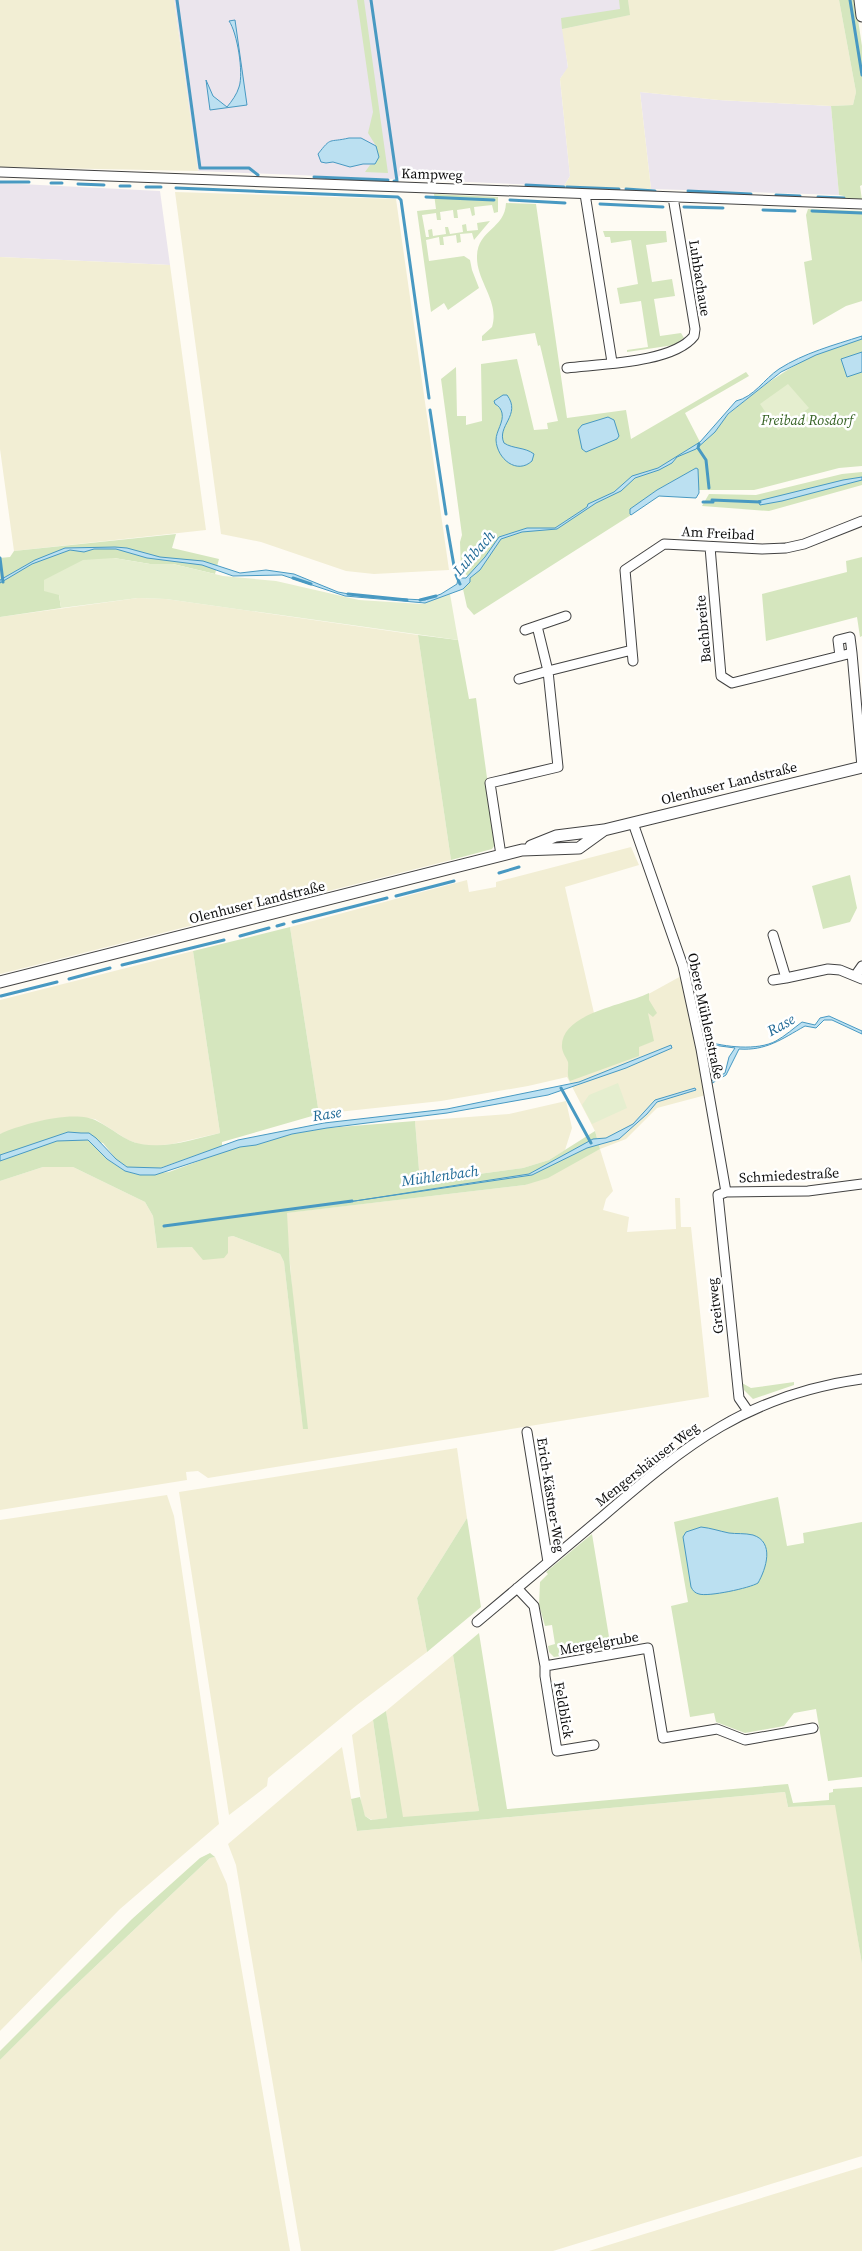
<svg xmlns="http://www.w3.org/2000/svg" width="862" height="2251" viewBox="0 0 862 2251" font-family="'Source Serif 4',serif">
	<style>
		.industrial { fill: #ebe5ed }
		.farmland { fill: #f2eed4 }
		.green { fill: #d5e6be }
		.pitch { fill: #e5eecf }
		.water { fill: #bbe0f1; stroke: #4899c2 }
		.lines { fill: none; stroke-linecap: round; stroke-linejoin: round }
		.stream { stroke: #4899c2; stroke-width: 3 }
		.minor-casing { stroke: #424242; stroke-width: 11 }
		.tertiary-casing { stroke: #424242; stroke-width: 13 }
		.minor { stroke: #fff; stroke-width: 9 }
		.tertiary { stroke: #fff; stroke-width: 11 }
		.labels { text-anchor: middle; stroke-width: 5; stroke-linejoin: round; paint-order: stroke }
		.street-label { font-size: 14px; fill: #0f0f0f; stroke: #fff }
		.park-label { font-size: 14px; font-style: italic; fill: #356224; stroke: #fff }
		.water-label { font-size: 15px; font-style: italic; fill: #226b97; stroke: #fff }
	</style>
	<rect width="100%" height="100%" fill="#fefbf3"/>
	<path class="industrial" d="M174 0H628L630 15 563 29 568 68 560 79 570 176 564 186 198 171Z
		M640 92 719 100 831 106 839 195 651 189Z
		M0 183 160 191 170 265 0 257Z"/>
	<path class="farmland" d="M0 0H174L198 171 0 167Z
		M628 0H839L856 92 853 105 831 106 719 100 640 92 651 189 564 186 570 176 560 79 568 67 562 29 629 15Z
		M175 192 396 199 449 570 374 574 346 571 261 542 221 534Z
		M0 257 170 265 206 530 14 551 0 449Z
		M138 598 166 599 418 635 451 860 0 974V617Z
		M631 847 639 865 565 887 594 1013 643 997 683 975 706 1095 657 1108 626 1139 600 1149 613 1191 606 1199 603 1210 629 1217 627 1232 676 1229 675 1198H680L681 1227H691L709 1397 208 1478 198 1471 186 1472 187 1480 0 1510V1181L43 1167H73L145 1202 153 1216 157 1248 192 1247 228 1253V1237L233 1236 280 1254 284 1262 303 1428 286 1213 525 1185 600 1149 595 1131 567 1077 528 1086 441 1101 319 1114 290 927 467 880 469 892 496 887V882Z
		M193 951 220 1133 172 1144 155 1146 139 1144 128 1140 95 1119 70 1117 41 1121 0 1134V1000Z
		M566 1101 572 1128 565 1150 549 1160 523 1168 420 1182 415 1121 509 1114Z
		M457 1448 467 1518 417 1598 427 1652 357 1705 268 1778 267 1786 229 1815 179 1492Z
		M167 1495 174 1516 219 1824 120 1909 0 2031V1520Z
		M453 1655 479 1811 402 1818 386 1711Z
		M373 1720 387 1818 372 1820 365 1816 362 1808 352 1735Z
		M342 1747 357 1831 785 1792 788 1807 836 1805 862 1964V2156L553 2251H301L236 1865 228 1844Z
		M215 1857 227 1884 290 2251H0V2060L64 1996 210 1858Z
		M862 2167V2251H589Z"/>
	<path class="green" d="M357 0H364L388 173 365 172 370 165 375 164 376 146 368 133 373 112Z
		M619 0H628L630 15 562 29 561 18 620 9Z
		M839 0H855L862 46V185L860 186 862 200 844 199V196L839 195 831 106 853 105 856 92Z
		M434 194 498 197V212L494 213 492 205 474 207 475 215 472 216 470 208 457 210 458 218H454L453 210 440 212 441 220H437L436 213 422 215 426 237H429L428 230 432 229 433 236 446 234 445 227H448L450 234 463 232 462 225 466 224 467 231 478 230 477 223 490 221 474 240 472 233 460 234 461 242 457 243 456 235 443 237 444 245H440L439 237 426 240 429 261 464 256 470 260 472 270 479 288 448 310 444 303 431 312 417 211 436 209Z
		M506 203 536 204 567 418 626 410 631 439 746 372 749 376 685 413 701 444C714 436 719 422 730 413 769 380 810 350 862 339V466L839 468 754 490H698V469L696 468 657 490 631 509V515L474 615 467 607 463 589 470 582V578L461 570 460 542 462 535 441 379 456 367 457 416H466V425L482 421 481 364 517 359 534 430 548 429 547 423 558 421 540 345 538 346 535 333 482 341V336L492 327C500 301 476 281 477 256 478 229 505 229 506 203Z
		M808 209 862 211V301L846 306 813 325 804 262 812 260 806 215Z
		M603 231H666L667 242 646 245 652 282 672 279 675 296 654 299 660 336 681 333 684 338 674 345 627 352V350L648 347 641 301 620 304 617 288 638 284 631 240 611 243 610 237H605Z
		M862 472V485L769 511 702 506 709 494 756 495 842 474Z
		M176 534 172 548 219 559 215 574 173 564H150L114 558 59 595 61 608 0 617V558L10 557 14 551Z
		M862 557V636L860 637 857 617 766 641 762 594 847 572 846 561Z
		M418 635 458 640 469 699 476 698 496 843 492 849 451 860Z
		M850 875 857 908 850 922 823 929 812 886Z
		M290 927 319 1114 222 1142V1146L160 1168H136L127 1167 116 1159 103 1143 88 1140 107 1159 125 1171 140 1175 169 1172 240 1146 256 1145 292 1134 327 1128 415 1121 420 1182 523 1168 549 1160 595 1131 600 1149 548 1178 525 1185 287 1213 290 1267 308 1429H303L284 1262 280 1254 233 1236 228 1237V1253L224 1258 203 1260 192 1247 157 1248 153 1216 145 1202 73 1167H43L0 1181V1134C22 1124 75 1109 97 1121 112 1128 124 1141 141 1144 167 1149 194 1139 220 1133L193 951Z
		M649 993V1000L657 1013 653 1017 648 1013 654 1041 639 1047V1056L570 1081C566 1075 569 1068 568 1062 566 1057 563 1054 562 1048 559 1013 626 1005 649 993Z
		M794 1382V1385L753 1399 744 1390 742 1383 751 1388Z
		M778 1497 787 1546 804 1543 803 1533 862 1522V1777L828 1781 816 1709 794 1713 784 1726 745 1733 716 1722 714 1713 690 1717 671 1606 688 1602 674 1522Z
		M467 1518 481 1607 427 1652 417 1598Z
		M592 1534 611 1649 554 1657 549 1652 548 1646 555 1644 552 1625 545 1626 539 1605 540 1582 548 1574 546 1572Z
		M479 1633 507 1809 788 1784 793 1803 829 1800V1793L833 1792V1789L862 1787V1964L835 1805 788 1807 785 1792 357 1831 351 1799 360 1797 365 1816 371 1820 387 1818 373 1720 386 1711 403 1817 479 1811 453 1655Z
		M210 1853 215 1857 210 1858 64 1996 0 2060V2051L132 1919 200 1858Z"/>
	<path class="pitch" d="M788 384 809 408 778 430 760 404Z
		M114 558 150 564H173L223 576 276 581 359 600 422 604 450 594 458 640 166 599 138 598 61 608 59 595 44 591V580L83 560Z
		M618 1083 627 1108 592 1124 582 1105 589 1095Z"/>
	<path class="water" d="M235 20 247 105 210 110 206 80 213 96 227 107C232 101 237 94 239 87 244 73 237 32 229 21Z
		M349 138H361L376 146 379 157 375 164H363L350 167 333 162 326 163 321 162 318 154C332 136 328 143 349 138Z
		M862 336V339L816 355 781 372 728 414 715 432 696 449 677 457 672 463 659 470 635 478 621 491 596 503 557 529 522 532 501 539 480 570 470 578V582L463 589 425 603 345 596 282 575 233 576 202 565 147 558 116 549H94L84 552 70 550 32 564 0 583V580L35 560 65 548 115 547 127 548 160 557 203 561 240 573 266 570 294 574 338 592 365 597 425 600 441 594 457 584 458 578H466L485 557 499 537 527 528H555L587 507 588 504 614 492 632 476 658 468 700 442 736 401C754 397 764 379 779 369 804 353 834 345 862 336Z
		M862 352V372L847 377 841 359Z
		M503 395H507C522 415 496 426 504 443 513 449 525 447 534 454L532 461C517 475 497 459 496 440 496 431 504 422 502 413 501 409 499 406 495 404L494 401Z
		M608 417 614 420 619 436 617 439 586 452 582 449 578 430 582 425Z
		M696 468 698 469 699 493 696 498 659 496 631 515 630 514V509L657 490Z
		M862 477V480L782 501 760 505 758 501 843 480Z
		M829 1016 862 1031V1034L832 1020H824L816 1028 805 1026C782 1039 766 1051 739 1049L726 1075 709 1085V1082L725 1073 729 1057 735 1048 705 1044V1041C725 1047 757 1051 776 1041 785 1036 794 1028 802 1022L815 1025 820 1018Z
		M671 1045 672 1048 626 1068 548 1095 447 1113 327 1128 292 1134 256 1145 240 1147 155 1175H140L125 1171 107 1159 88 1140 57 1141 0 1161V1155L68 1132 81 1133H89L96 1138 116 1159 127 1167 161 1168 238 1140 324 1123 447 1109 579 1082Z
		M695 1088 696 1090 657 1102 647 1114 619 1139 587 1148 532 1175 348 1202 529 1174 593 1139 606 1138 633 1124 655 1100Z
		M701 1527C711 1528 719 1531 729 1533 736 1534 745 1533 753 1535 775 1542 766 1569 758 1583 750 1588 708 1597 699 1594 695 1593 693 1591 691 1587L683 1537 686 1532Z"/>
	<g class="lines">
		<path class="stream" d="M177 0 200 168H249L258 175
			M371 0 397 181H394
			M850 0 862 75
			M314 177 388 180
			M0 182H29
			M51 183H62
			M78 184 104 185
			M526 185 564 187
			M120 186H130
			M146 187H161
			M567 187 619 189
			M176 188 398 197 401 200 429 398
			M626 189 655 191
			M688 191 751 194
			M776 195 800 196
			M426 197 494 200
			M818 197 844 198
			M510 200 565 203
			M600 204 663 207
			M684 207 723 208
			M763 210 795 211
			M812 211 862 213
			M430 410 446 514
			M699 444 698 448 706 460 709 488
			M712 500 760 502
			M703 502H713
			M447 526 454 566
			M0 558 3 582
			M456 575 460 584
			M293 578 311 584
			M348 594 407 600
			M420 600 436 596
			M499 873 519 867
			M396 896 454 881
			M293 922 387 898
			M277 926 284 924
			M240 936 269 928
			M122 965 224 940
			M69 979 110 968
			M1 996 57 982
			M561 1088 591 1143
			M164 1226 352 1201"/>
		<defs>
			<path id="minor" d="M0 172 862 204
				M585 194 612 362
				M567 368C600 364 673 363 694 336L695 329 673 197
				M710 547 721 676 732 683 852 653 862 767
				M525 630 566 616
				M632 650 633 661
				M840 656 838 640 850 637 852 653
				M519 679 548 671 537 626
				M633 823 683 966 701 1049 726 1192
				M501 855 490 783 558 767 548 671 632 650 625 570 664 544 762 549 786 548 804 544 862 521
				M773 935 786 978 828 969 840 970 862 979
				M855 976 862 966
				M773 980 786 978
				M748 1411 739 1398 718 1195 726 1192 808 1191 862 1184
				M527 1432 548 1562
				M517 1588 534 1606 545 1666 648 1648 663 1738 717 1729 745 1740 813 1728
				M477 1622C519 1587 560 1552 602 1517 687 1444 747 1395 862 1379
				M545 1666V1676L557 1751 594 1745"/>
			<path id="tertiary" d="M860 0 862 16
				M531 846 556 836 604 830 862 767
				M0 982 522 850 579 848 604 830"/>
		</defs>
		<use href="#minor" class="minor-casing"/>
		<use href="#tertiary" class="tertiary-casing"/>
		<use href="#minor" class="minor"/>
		<use href="#tertiary" class="tertiary"/>
	</g>
	<g class="labels">
		<g class="street-label">
			<text transform="translate(432 174) rotate(2)" y="5">Kampweg</text>
			<text transform="translate(700 278) rotate(81)" y="5">Luhbachaue</text>
			<text transform="translate(718 533) rotate(3)" y="5">Am Freibad</text>
			<text transform="translate(703 629) rotate(-95)" y="5">Bachbreite</text>
			<text transform="translate(729 783) rotate(-14)" y="5">Olenhuser Landstraße</text>
			<text transform="translate(257 902) rotate(-14)" y="5">Olenhuser Landstraße</text>
			<text transform="translate(706 1016) rotate(78)" y="5">Obere Mühlenstraße</text>
			<text transform="translate(789 1175) rotate(-3)" y="5">Schmiedestraße</text>
			<text transform="translate(715 1306) rotate(-97)" y="5">Greitweg</text>
			<text transform="translate(647 1464) rotate(-38)" y="5">Mengershäuser Weg</text>
			<text transform="translate(551 1495) rotate(81)" y="5">Erich-Kästner-Weg</text>
			<text transform="translate(599 1643) rotate(-10)" y="5">Mergelgrube</text>
			<text transform="translate(564 1710) rotate(80)" y="5">Feldblick</text>
		</g>
		<g class="park-label">
			<text x="807" y="425">Freibad Rosdorf</text>
		</g>
		<g class="water-label">
			<text transform="translate(474 553) rotate(-48)" y="5">Luhbach</text>
			<text transform="translate(781 1025) rotate(-29)" y="5">Rase</text>
			<text transform="translate(327 1114) rotate(-9)" y="5">Rase</text>
			<text transform="translate(440 1176) rotate(-8)" y="5">Mühlenbach</text>
		</g>
	</g>
</svg>
